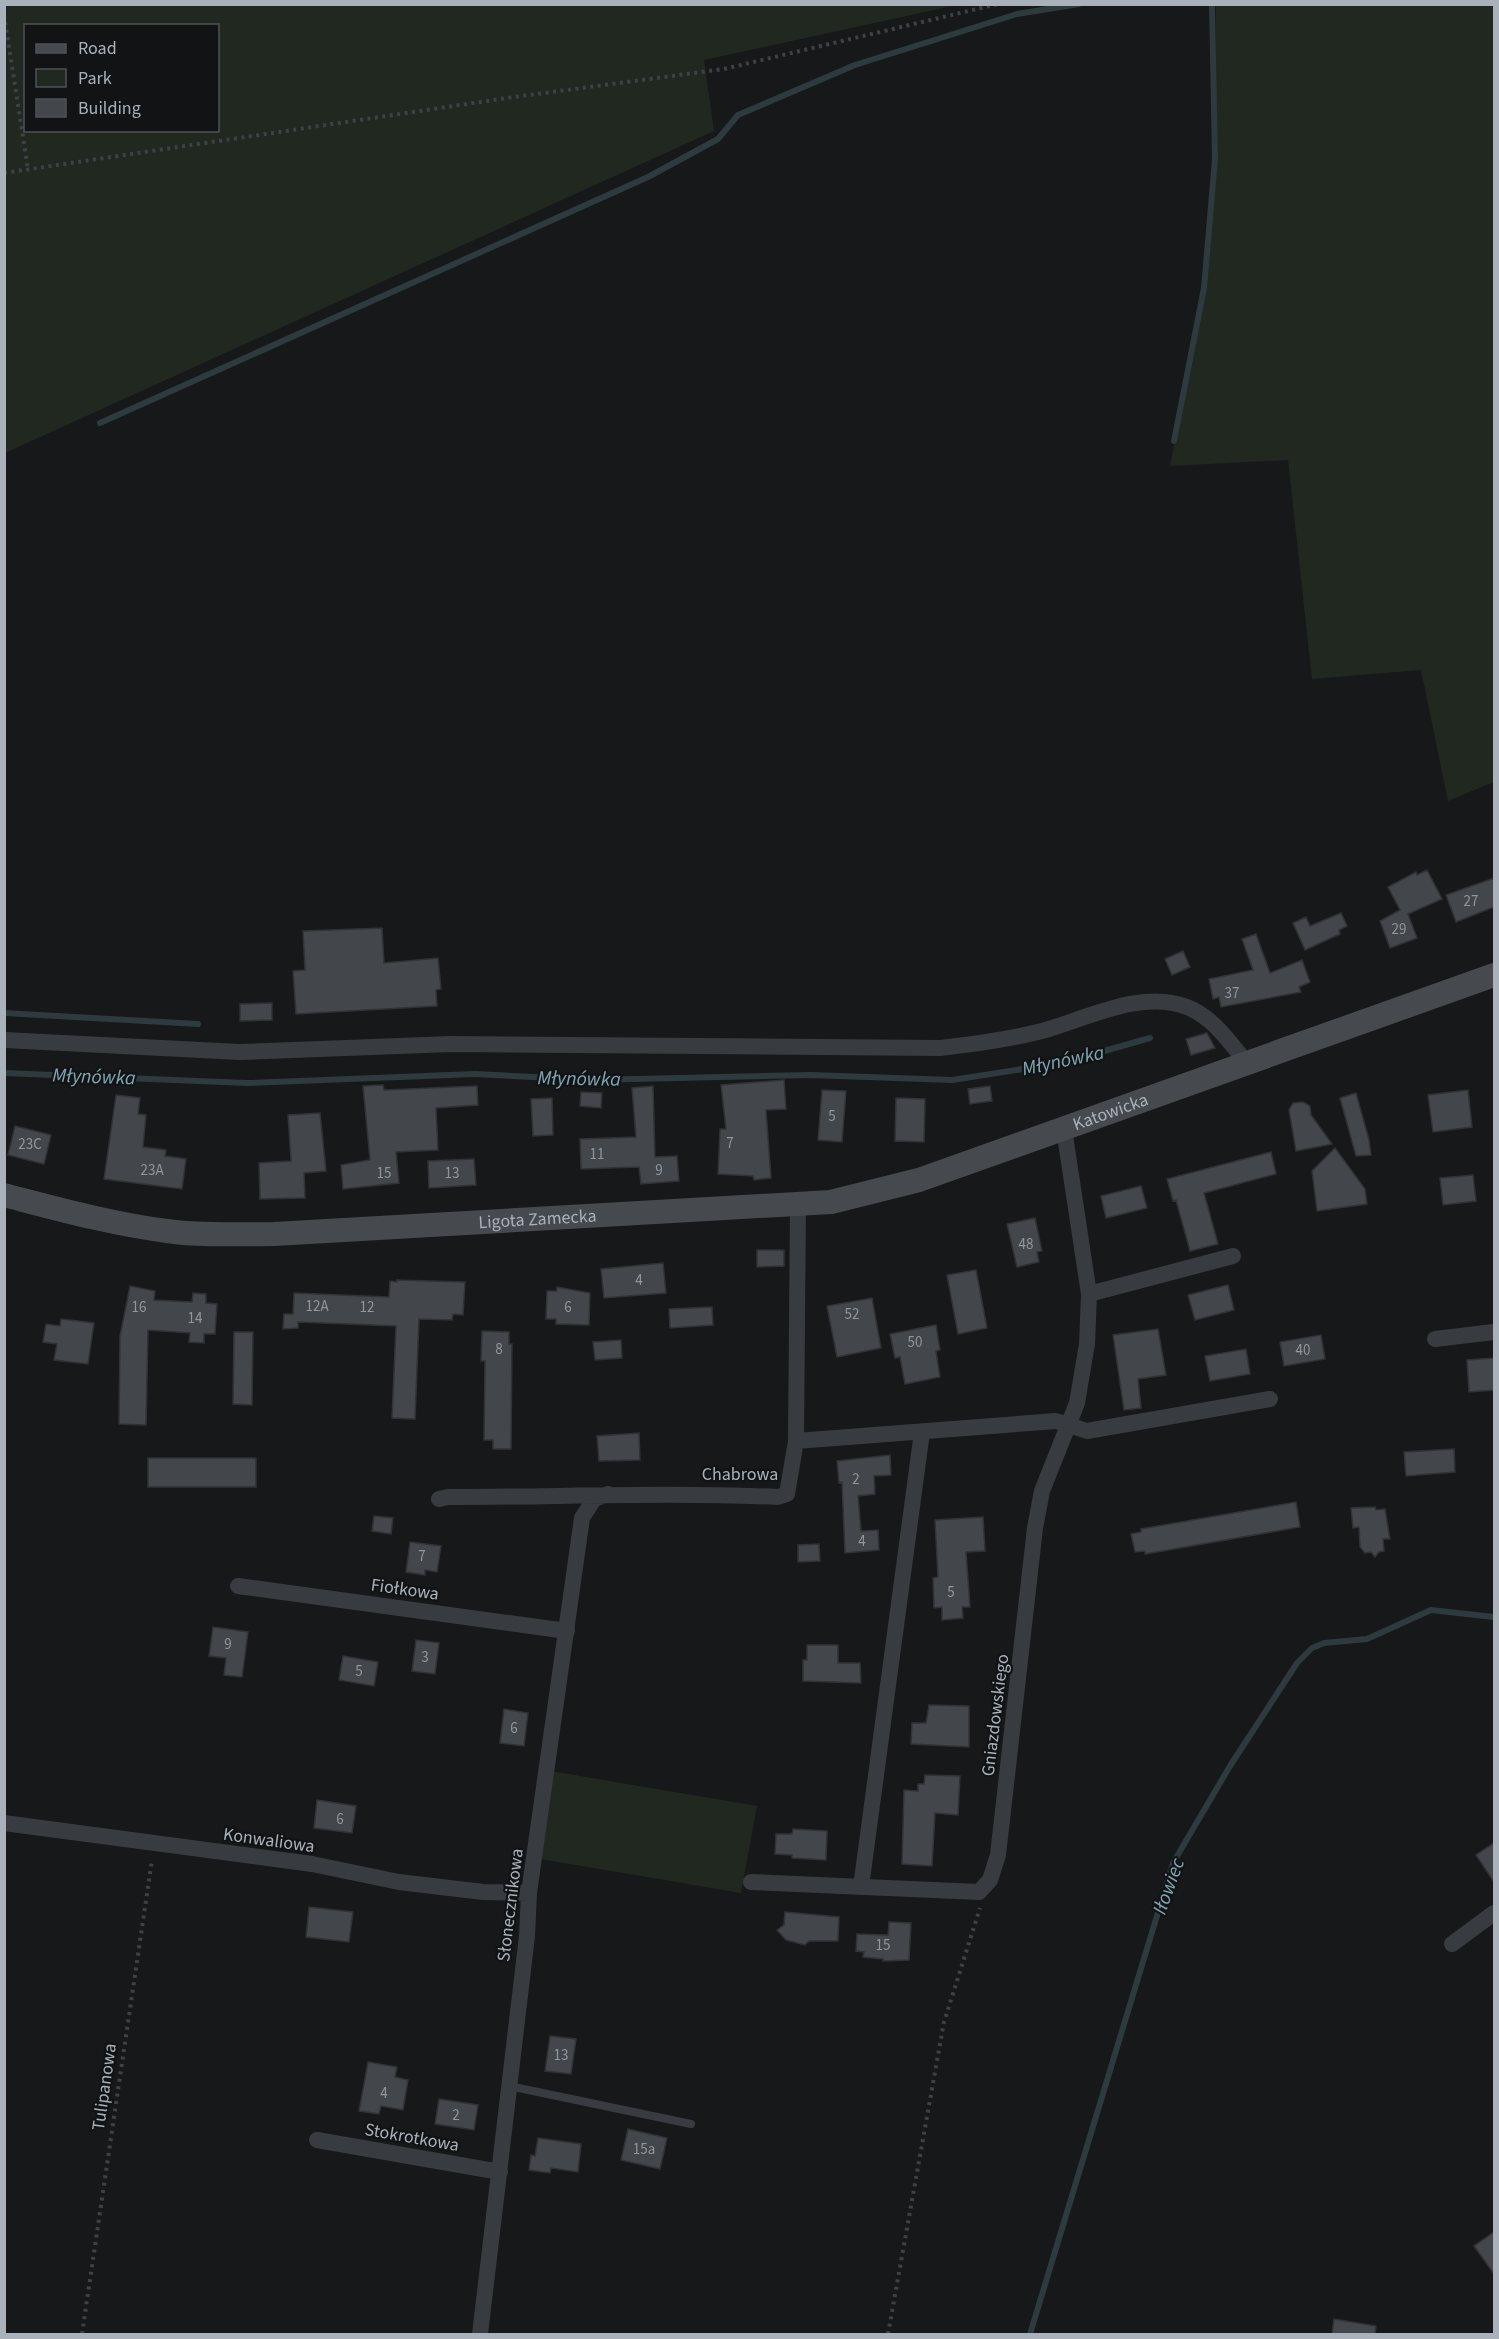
<svg xmlns="http://www.w3.org/2000/svg" width="1499" height="2339" viewBox="0 0 1499 2339" font-family="'Source Sans 3',sans-serif">
	<style>
		.green { fill: #20281f; fill-rule: evenodd }
		.lines { fill: none; stroke-linecap: round; stroke-linejoin: round }
		.stream { stroke: #2d3a3e; stroke-width: 6 }
		.building { fill: #43464a; stroke: #313236; stroke-width: 1.5 }
		.path { stroke: #3e4246; stroke-width: 4; stroke-dasharray: 3 4.5; stroke-linecap: butt }
		.lane { stroke: #383b3f; stroke-width: 8 }
		.street { stroke: #383b3f; stroke-width: 16 }
		.secondary { stroke: #464a4f; stroke-width: 24 }
		.labels { text-anchor: middle; stroke-width: 4.5; stroke-linejoin: round; paint-order: stroke }
		.number-label { font-size: 15px; fill: #90979e }
		.street-label { font-size: 18px; fill: #a9b2ba; stroke: #121315 }
		.water-label { font-size: 20px; font-style: italic; fill: #80a7b5; stroke: #121315 }
	</style>
	<rect width="100%" height="100%" fill="#17181a"/>
	<path class="green" d="M4 5 5 4 957 5 704 60 714 131 5 453ZM26 26H218V130H26Z
		M1216 5H1494V782L1448 801 1421 670 1312 679 1288 460 1170 466 1204 288 1215 159Z
		M551 1771 757 1806 741 1893 540 1859Z"/>
	<g class="lines">
		<path class="stream" d="M100 423 648 177 718 139 738 115 855 65 1017 14 1079 4
			M1174 441 1204 288 1215 159 1212 6
			M4 1013 198 1024
			M4 1073 247 1083 475 1074 592 1080 811 1075 952 1080 1062 1063 1150 1038
			M1030 2334 1173 1863 1230 1766 1297 1663 1312 1648 1324 1643 1367 1639 1431 1610 1494 1617"/>
	</g>
	<path class="building" d="M1427 870 1442 899 1408 914 1417 938 1390 948 1380 921 1400 910 1388 887 1416 872 1417 875Z
		M1494 878V907L1456 922 1446 895Z
		M1341 913 1347 926 1339 930 1340 934 1305 950 1293 923 1306 917 1310 926Z
		M382 928 384 963 438 958 441 989 436 990 437 1006 296 1014 293 971 305 970 303 931Z
		M1256 934 1270 973 1302 960 1310 982 1299 987 1301 992 1221 1007 1219 997 1213 999 1209 979 1253 970 1242 939Z
		M1183 951 1190 967 1172 975 1165 959Z
		M272 1003V1020L240 1021V1004Z
		M1207 1033 1215 1048 1191 1055 1186 1039Z
		M784 1080 786 1109 766 1110 771 1178 754 1180 753 1176 718 1174 720 1129H726L721 1085Z
		M383 1085 384 1090 477 1086 478 1105 436 1108 438 1150 396 1152 399 1183 343 1189 341 1165 370 1160 363 1086Z
		M653 1086 655 1157 677 1156 679 1181 641 1184 639 1167 581 1169 580 1139 636 1137 632 1088Z
		M990 1086 992 1101 970 1104 968 1089Z
		M822 1090 846 1091 842 1142 818 1140Z
		M1468 1090 1472 1127 1433 1132 1428 1095Z
		M581 1092 602 1093 601 1108 580 1106Z
		M1356 1093 1369 1140 1371 1155 1356 1156 1340 1098Z
		M116 1095 140 1098 138 1114 146 1115 143 1147 166 1150 165 1156 186 1159 182 1189 104 1179Z
		M552 1098 553 1135 533 1136 531 1099Z
		M896 1098 925 1099 924 1142 895 1141Z
		M1303 1102 1310 1106 1311 1115 1332 1144 1296 1151 1289 1110 1293 1103Z
		M320 1113 326 1171 304 1173 305 1198 260 1199 259 1163 291 1161 288 1115Z
		M15 1126 51 1135 44 1164 8 1155Z
		M1335 1148 1365 1189 1367 1204 1317 1211 1312 1171Z
		M1271 1152 1276 1174 1204 1193 1218 1244 1190 1251 1176 1200 1173 1201 1167 1179Z
		M474 1159 476 1185 429 1188 428 1161Z
		M1473 1175 1476 1201 1443 1205 1440 1178Z
		M1141 1186 1147 1208 1106 1218 1101 1196Z
		M1035 1218 1042 1251 1037 1252 1039 1262 1017 1267 1007 1224Z
		M757 1250H784V1266L757 1267Z
		M663 1263 666 1293 604 1298 601 1269Z
		M976 1270 987 1328 958 1334 947 1275Z
		M397 1280 465 1282 463 1315 453 1314 452 1320 419 1319 415 1419H413L392 1418 396 1326 298 1322V1328L283 1329 284 1314H293L294 1293 389 1297 390 1281 397 1282Z
		M1228 1285 1234 1310 1195 1320 1188 1295Z
		M130 1286 155 1291 154 1300 192 1302 193 1293 206 1294V1303L217 1304 215 1334H204V1343L189 1342 190 1333 148 1330 146 1425 119 1424 120 1336Z
		M557 1287 590 1293 589 1325 556 1324V1319H546L547 1291H557Z
		M872 1298 881 1348 837 1357 827 1306Z
		M712 1307 713 1325 670 1328 669 1309Z
		M61 1319 94 1323 88 1364 54 1360 57 1344 43 1342 46 1324 60 1326Z
		M936 1325 940 1350 936 1351 940 1377 905 1384 900 1357 895 1358 890 1334Z
		M1158 1329 1166 1375 1138 1379 1141 1408 1124 1410 1113 1335Z
		M482 1331 509 1332V1344H512L511 1449H493V1440H484L485 1361H481Z
		M234 1332H253L252 1405 233 1404Z
		M1321 1335 1325 1359 1284 1366 1280 1342Z
		M621 1340 622 1358 595 1360 593 1342Z
		M1246 1349 1250 1374 1210 1381 1205 1356Z
		M1494 1358V1390L1469 1392 1467 1360Z
		M639 1433 640 1460 599 1461 597 1436Z
		M1454 1449 1455 1472 1406 1476 1404 1452Z
		M890 1455 891 1475 874 1476 875 1494 858 1496 861 1531 878 1530 879 1550 845 1553 842 1482 839 1483 837 1461Z
		M148 1458H256V1487H148Z
		M1296 1502 1300 1527 1145 1554V1551L1135 1552 1131 1534 1141 1532V1529Z
		M1375 1507 1376 1510 1385 1509 1390 1539H1383L1384 1551 1379 1552 1375 1557 1371 1552 1365 1553 1360 1547 1359 1527 1353 1528 1351 1508Z
		M374 1516 393 1518 391 1534 372 1531Z
		M983 1517 985 1551 966 1552 970 1607H962L963 1618 942 1620V1607L934 1608 933 1578 938 1577 935 1520Z
		M410 1542 441 1546 437 1572 425 1570V1575L406 1572Z
		M819 1544 820 1561 798 1562V1545Z
		M213 1627 248 1632 242 1677 224 1675 226 1658 209 1656Z
		M416 1640 439 1643 435 1674 412 1671Z
		M807 1645H838V1663H860L861 1683 803 1681V1660H807Z
		M343 1656 378 1662 374 1686 339 1680Z
		M929 1705 969 1706V1747L911 1744 912 1723H926Z
		M504 1709 528 1713 524 1746 500 1743Z
		M925 1775 960 1776 958 1815 935 1813 932 1866 902 1864 904 1790 918 1791V1784H924Z
		M317 1800 356 1806 352 1833 314 1828Z
		M793 1829 827 1831 826 1860 792 1858V1855L775 1854 776 1834H792Z
		M1494 1843V1882L1476 1855Z
		M309 1907 353 1912 349 1942 306 1937Z
		M785 1912 839 1917 838 1941H809L805 1945 786 1940 777 1930 784 1925Z
		M889 1922 911 1923 909 1960 883 1961V1959L863 1957 864 1952 856 1951 857 1934 888 1935Z
		M550 2036 576 2039 571 2074 545 2071Z
		M368 2062 397 2067 395 2077 408 2080 403 2110 381 2106 379 2114 359 2111Z
		M439 2099 478 2105 474 2130 435 2124Z
		M628 2129 667 2138 660 2169 621 2160Z
		M538 2138 581 2144 578 2172 551 2168 550 2173 529 2170 531 2155 535 2156Z
		M1494 2232V2274L1474 2246Z
		M1334 2319 1376 2326 1375 2334H1332Z"/>
	<g class="lines">
		<path class="path" d="M4 15 28 169
			M4 173 507 98 724 69 998 4
			M82 2334 152 1860
			M888 2334 944 2022 980 1908"/>
		<path class="lane" d="M509 2086 691 2124"/>
		<path class="street" d="M4 1040 240 1052 451 1044 940 1048C976 1044 1014 1039 1049 1029 1092 1016 1143 990 1187 1007 1213 1017 1230 1043 1247 1063
			M1089 1294 1233 1256
			M1435 1339 1494 1332
			M796 1441 1056 1421 1087 1431 1270 1399
			M439 1499 448 1497C558 1497 668 1492 778 1497L787 1494 796 1441 798 1204
			M238 1586 567 1631
			M4 1823 312 1864 399 1882 483 1892 529 1893
			M751 1882 979 1892 990 1880 998 1855 1035 1528 1042 1491 1077 1403 1087 1344 1089 1294 1064 1129
			M861 1887 922 1432
			M1452 1944 1494 1913
			M317 2140 500 2172
			M480 2334 527 1936 529 1893 582 1518 594 1499 608 1494"/>
		<path class="secondary" id="s1" d="M4 1195C58 1209 112 1224 167 1231 202 1236 239 1234 274 1234L831 1202 919 1180 1494 975"/>
	</g>
	<g class="labels">
		<g class="number-label">
			<text x="1471" y="906">27</text>
			<text x="1399" y="934">29</text>
			<text x="1232" y="998">37</text>
			<text x="832" y="1121">5</text>
			<text x="730" y="1148">7</text>
			<text x="30" y="1149">23C</text>
			<text x="597" y="1159">11</text>
			<text x="152" y="1175">23A</text>
			<text x="659" y="1175">9</text>
			<text x="384" y="1178">15</text>
			<text x="452" y="1178">13</text>
			<text x="1026" y="1249">48</text>
			<text x="639" y="1285">4</text>
			<text x="317" y="1311">12A</text>
			<text x="139" y="1312">16</text>
			<text x="367" y="1312">12</text>
			<text x="568" y="1312">6</text>
			<text x="852" y="1319">52</text>
			<text x="195" y="1323">14</text>
			<text x="915" y="1347">50</text>
			<text x="499" y="1354">8</text>
			<text x="1303" y="1355">40</text>
			<text x="856" y="1484">2</text>
			<text x="862" y="1546">4</text>
			<text x="422" y="1561">7</text>
			<text x="951" y="1597">5</text>
			<text x="228" y="1649">9</text>
			<text x="425" y="1662">3</text>
			<text x="359" y="1676">5</text>
			<text x="514" y="1733">6</text>
			<text x="340" y="1824">6</text>
			<text x="883" y="1950">15</text>
			<text x="561" y="2060">13</text>
			<text x="384" y="2098">4</text>
			<text x="456" y="2120">2</text>
			<text x="644" y="2154">15a</text>
		</g>
		<g class="street-label">
			<text dy="6" stroke="none"><textPath href="#s1" startOffset="1126">Katowicka</textPath></text>
			<text dy="6" stroke="none"><textPath href="#s1" startOffset="538">Ligota Zamecka</textPath></text>
			<text x="740" y="1480">Chabrowa</text>
			<text transform="translate(405 1589) rotate(8)" y="6">Fiołkowa</text>
			<text transform="translate(995 1715) rotate(-83)" y="6">Gniazdowskiego</text>
			<text transform="translate(269 1840) rotate(8)" y="6">Konwaliowa</text>
			<text transform="translate(510 1905) rotate(-83)" y="6">Słonecznikowa</text>
			<text transform="translate(104 2087) rotate(-82)" y="6">Tulipanowa</text>
			<text transform="translate(412 2137) rotate(10)" y="6">Stokrotkowa</text>
		</g>
		<g class="water-label">
			<text transform="translate(1063 1060) rotate(-12)" y="7">Młynówka</text>
			<text transform="translate(94 1076) rotate(2)" y="7">Młynówka</text>
			<text transform="translate(579 1078) rotate(1)" y="7">Młynówka</text>
			<text transform="translate(1168 1886) rotate(-70)" y="7">Iłowiec</text>
		</g>
	</g>
	<rect width="1499" height="2339" fill="none" stroke="#a9b2ba" stroke-width="12"/>
	<rect x="24" y="24" width="195" height="108" fill="#121315" stroke="#4e5357" stroke-width="1.5"/>
	<rect x="36" y="44" width="30" height="9" fill="#464a4f" stroke="#4e5357" stroke-width="1.5"/>
	<text x="78" y="54" font-size="18" fill="#a9b2ba">Road</text>
	<rect x="36" y="69" width="30" height="18" fill="#20281f" stroke="#4e5357" stroke-width="1.5"/>
	<text x="78" y="84" font-size="18" fill="#a9b2ba">Park</text>
	<rect x="36" y="99" width="30" height="18" fill="#43464a" stroke="#4e5357" stroke-width="1.5"/>
	<text x="78" y="114" font-size="18" fill="#a9b2ba">Building</text>
</svg>
